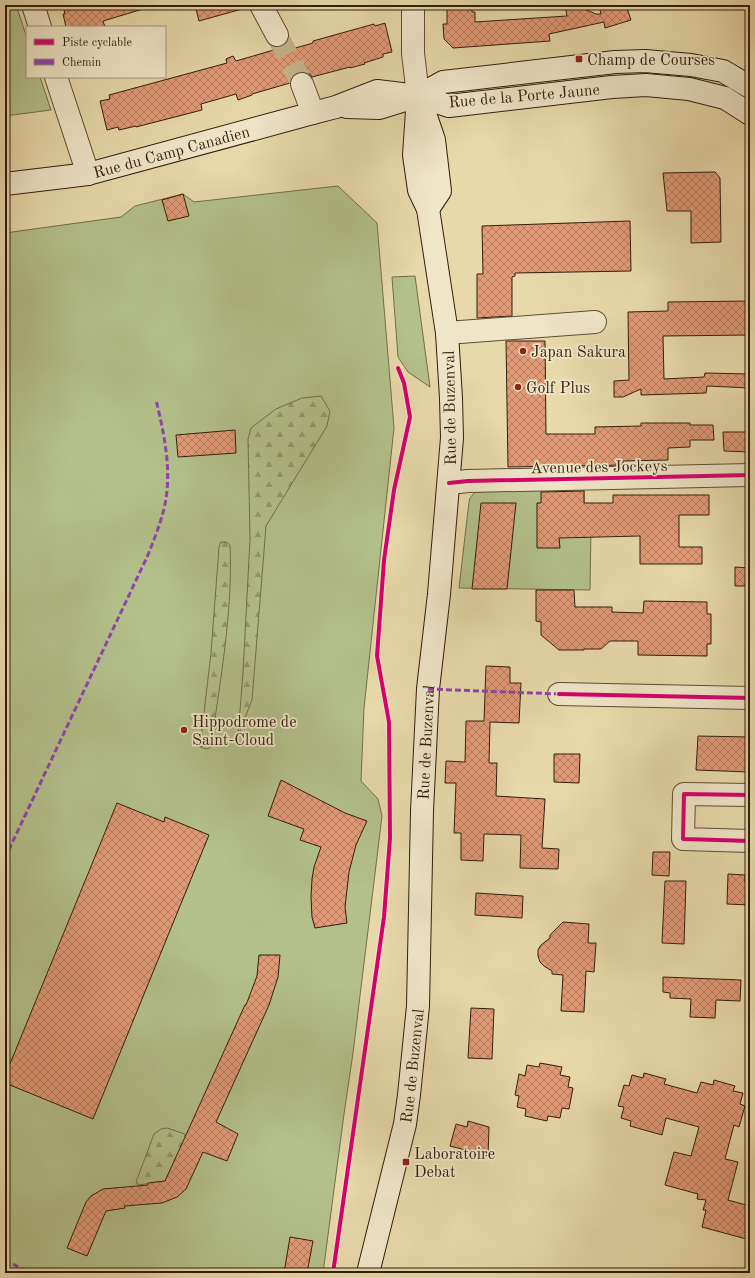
<svg xmlns="http://www.w3.org/2000/svg" width="755" height="1278" viewBox="0 0 755 1278" font-family="'Old Standard TT',serif">
	<style>
		.green { fill: #b3c08a; stroke: #726e4b }
		.forest { fill: url(#forest-firs); stroke: #726e4b }
		.building { fill: url(#building-cross-hatch); stroke: #321d0c }
		.lines { fill: none; stroke-linecap: round; stroke-linejoin: round }
		.street-tunnel { stroke: #c3b38a; stroke-width: 22; stroke-dasharray: 22 11; stroke-linecap: butt }
		.street-casing { stroke: #5f4c34; stroke-width: 24 }
		.secondary-casing { stroke: #321d0c; stroke-width: 24 }
		.street { stroke: #efe6c8; stroke-width: 22 }
		.secondary { stroke: #efe6c8; stroke-width: 22 }
		.quiet { stroke: #8e44ad; stroke-width: 3; stroke-dasharray: 6 3; stroke-linecap: butt }
		.cycleway-casing { stroke: #efe6c8; stroke-width: 6 }
		.cycleway { stroke: #d6006c; stroke-width: 4 }
		.poi-dot { fill: #8f2418; stroke: #efe6c8; stroke-width: 1.5 }
		.labels { text-anchor: middle; stroke-width: 3.5; stroke-linejoin: round; paint-order: stroke }
		.poi-label { font-size: 16px; fill: #321d0c; stroke: #efe6c8; text-anchor: start }
		.street-label { font-size: 16px; fill: #321d0c; stroke: #efe6c8 }
	</style>
	<defs>
		<pattern id="forest-firs" width="22" height="20" patternUnits="userSpaceOnUse"><rect width="22" height="20" fill="#b3c08a"/><path d="M5 1l3.5 6h-7zM16 11l3.5 6h-7z" fill="#929b6f"/></pattern>
		<pattern id="building-cross-hatch" width="8" height="8" patternUnits="userSpaceOnUse"><rect width="8" height="8" fill="#e19a77"/><path d="M0 0l8 8M0 8l8-8" fill="none" stroke="#b77d60"/></pattern>
	</defs>
	<rect width="100%" height="100%" fill="#e7d9aa"/>
	<filter id="stains"><feTurbulence type="fractalNoise" baseFrequency=".005" numOctaves="4"/><feColorMatrix values="0 0 0 0 .2 0 0 0 0 .09 0 0 0 0 .02 0 0 0 .5 -.17"/></filter>
	<radialGradient id="worn" r=".72"><stop offset=".6" stop-color="#630" stop-opacity="0"/><stop offset="1" stop-color="#630" stop-opacity=".3"/></radialGradient>
	<path class="green" d="M5 5H16L27 38V77H40L51 110 5 116Z
		M338 186 377 223 394 428 364 708 361 781 378 799 382 816 353 1053 344 1114 323 1273H5V233L121 217 135 206 183 194 194 202Z
		M415 276 430 387 408 372 398 357 392 277Z
		M584 488V528H591L590 590 459 588 469 502 470 498 475 492Z"/>
	<path class="forest" d="M321 396 330 411 327 426 266 526 252 700 238 736 243 673 250 539 248 439 251 428 276 409 302 398Z
		M221 542H226L230 545C233 612 220 681 211 747L207 749 200 747 211 653 219 547Z
		M167 1128 185 1134V1139L165 1181 138 1185 136 1182 154 1134 161 1129Z"/>
	<path class="building" d="M63 5H142L143 9 103 21 105 27H66L63 14H65Z
		M195 5H242V9L199 21Z
		M447 5H472V12H475V22L567 16 565 5H575L596 14H601L599 5H626L631 20 605 28 604 22 549 34 550 41 453 48 444 39 443 24H447Z
		M385 23 392 52 383 54V57L364 63 365 64 350 68V67L312 77 310 74 304 72H298L292 76 290 83 252 94V95L238 100 236 94 201 104 202 110 136 127V126L119 130 118 127 107 130 100 101 110 99 109 95 227 63 226 59 233 56 236 61 284 47 285 51 313 43V41L374 24 375 26Z
		M715 172 720 178 721 242 691 243V211H667L663 173Z
		M183 194 189 216 168 221 162 200Z
		M630 221 631 271 515 273V276L512 277V316L477 318V274H483L482 226Z
		M750 301V335L663 336 664 379 704 377 705 373 750 374V388L707 386 706 393 641 395V389L623 397H614V381L629 380 628 312 668 311V302Z
		M506 341H545L546 434H595V427L641 426V423H690V425H713L714 440H690V447L668 448V460L623 461V465L508 467Z
		M235 430 236 453 178 457 176 435Z
		M723 432H750V452L724 451Z
		M584 491V503H613V495H709V515H679V547H702V564H640V536L559 538 560 548H537V503H541V492Z
		M481 503H516L507 589H472Z
		M735 567 750 568V586H735Z
		M536 590H574L575 607H612V612L643 613 644 601 707 602V614H711V644H707V656L638 655V641H610L601 649H584V650H559L541 635V622L536 621Z
		M486 666 510 667V683H521L519 723 490 722 489 763H497L496 796 545 799 542 848 559 849 558 869 520 868 521 835 484 834 483 861 461 860V833H454L456 783H445L446 761 465 762 466 721H484Z
		M698 736 750 737V772L696 770Z
		M554 754H580L579 783 554 782Z
		M281 780 345 813 367 821 356 845 349 872 345 907 347 923 315 928 312 917 311 897 312 879 314 867 321 847 300 840 304 829 268 816Z
		M117 803 164 822 165 817 209 835 93 1119 5 1083V1076Z
		M653 852H670L669 876 652 875Z
		M728 874 745 875V882H750V905L727 904Z
		M665 881H686L684 944 662 943Z
		M476 893 523 896 522 918 475 915Z
		M563 922 589 924 588 943H596L594 972 586 971 584 1012 561 1011 563 975 552 974V971L544 966 540 962 538 956V950L541 945 550 938V935Z
		M259 955H280L278 977 269 1005 216 1122 238 1134 227 1161 203 1152 186 1189 177 1197 162 1203 124 1206 125 1208 106 1211 87 1256 67 1248 86 1202 91 1196 103 1189 148 1185V1183L165 1181 245 1005H246L257 976Z
		M663 977 741 980 740 1001 716 1000 715 1018 690 1017 691 999 670 998V993L663 992Z
		M471 1008 494 1009 492 1059 468 1058Z
		M540 1063 562 1067 560 1075 570 1077 568 1087 573 1088 569 1109 562 1108 560 1118 548 1116 547 1121 525 1116 526 1109 517 1107 519 1096 515 1095 519 1074 525 1076 527 1065 539 1067Z
		M644 1073 666 1079 664 1084 697 1093 701 1082 713 1085 714 1080 735 1086 733 1091 743 1093 740 1104 745 1106 739 1127 734 1125 725 1159 738 1162 728 1200 750 1206V1240L702 1227 706 1210H703L706 1200 697 1199 698 1194 665 1185 674 1152 691 1156 699 1127 666 1118 662 1135 630 1126 631 1121 621 1118 624 1107 618 1106 624 1085 629 1086 632 1075 643 1078Z
		M468 1121 489 1127 488 1156 450 1146 456 1124 467 1127Z
		M290 1237 313 1241 307 1273H284Z"/>
	<g class="lines">
		<path class="street-tunnel" d="M277 35 302 84"/>
		<defs>
			<path id="street" d="M33 5 40 27
				M261 5 277 35
				M413 5V53L418 96
				M56 77 88 174
				M302 84 313 113
				M447 333 595 322
				M449 483 468 481 750 475
				M559 694 750 698
				M750 795 684 794 683 839 750 841"/>
			<g id="secondary">
				<path d="M421 102 434 140 440 191 428 209"/>
				<path d="M347 107 379 108 418 96 443 82 615 62 645 61 691 65 723 71 750 87"/>
				<path id="s1" d="M5 184 88 174 313 113 336 107 377 91 418 96 449 106 612 87 646 85 689 89 725 98 750 114"/>
				<path id="s2" d="M368 1273 405 1124 409 1095 418 1006 422 811 428 689 439 594 452 438 451 398 447 333 428 209 419 190 414 155 418 96"/>
			</g>
		</defs>
		<use href="#street" class="street-casing"/>
		<use href="#secondary" class="secondary-casing"/>
		<use href="#street" class="street"/>
		<use href="#secondary" class="secondary"/>
		<path class="quiet" d="M428 689 559 694
			M5 858 147 557C154 540 161 523 165 504 172 470 164 433 156 400
			M5 1260 30 1273"/>
		<defs>
			<path id="cycleway" d="M449 483 468 481 750 475
				M559 694 750 698
				M750 795 684 794 683 839 750 841
				M333 1273 384 917 390 838 389 722 377 656 384 560 394 490 410 417 404 383 398 368"/>
		</defs>
		<use href="#cycleway" class="cycleway-casing"/>
		<use href="#cycleway" class="cycleway"/>
	</g>
	<g class="poi-dot">
		<rect x="575" y="55" width="8" height="8" rx="2"/>
		<circle cx="523" cy="351" r="4"/>
		<circle cx="518" cy="387" r="4"/>
		<circle cx="184" cy="730" r="4"/>
		<rect x="402" y="1158" width="8" height="8" rx="2"/>
	</g>
	<g class="labels">
		<g class="poi-label">
			<text x="587" y="65">Champ de Courses</text>
			<text x="531" y="357">Japan Sakura</text>
			<text x="526" y="393">Golf Plus</text>
			<text x="192" y="727">Hippodrome de<tspan x="192" dy="18">Saint-Cloud</tspan></text>
			<text x="414" y="1159">Laboratoire<tspan x="414" dy="18">Debat</tspan></text>
		</g>
		<g class="street-label">
			<text transform="translate(524 95) rotate(-5)" y="6">Rue de la Porte Jaune</text>
			<text dy="6" stroke="none"><textPath href="#s1" startOffset="170">Rue du Camp Canadien</textPath></text>
			<text transform="translate(449 408) rotate(-91)" y="6">Rue de Buzenval</text>
			<text transform="translate(599 466) rotate(-1)" y="6">Avenue des Jockeys</text>
			<text dy="6" stroke="none"><textPath href="#s2" startOffset="536">Rue de Buzenval</textPath></text>
			<text dy="6" stroke="none"><textPath href="#s2" startOffset="212">Rue de Buzenval</textPath></text>
		</g>
	</g>
	<rect width="755" height="1278" fill="none" stroke="#e7d9aa" stroke-width="20"/>
	<rect x="6" y="6" width="743" height="1266" fill="none" stroke="#321d0c" stroke-width="2"/>
	<rect x="10" y="10" width="735" height="1258" fill="none" stroke="#321d0c"/>
	<rect x="26" y="26" width="140" height="52" fill="#efe6c8" stroke="#a3967d"/>
	<rect x="34" y="39" width="20" height="6" fill="#d6006c" stroke="#a3967d"/>
	<text x="62" y="46" font-size="12" fill="#321d0c">Piste cyclable</text>
	<rect x="34" y="59" width="20" height="6" fill="#8e44ad" stroke="#a3967d"/>
	<text x="62" y="66" font-size="12" fill="#321d0c">Chemin</text>
	<rect width="100%" height="100%" filter="url(#stains)"/>
	<rect width="100%" height="100%" fill="url(#worn)"/>
</svg>
